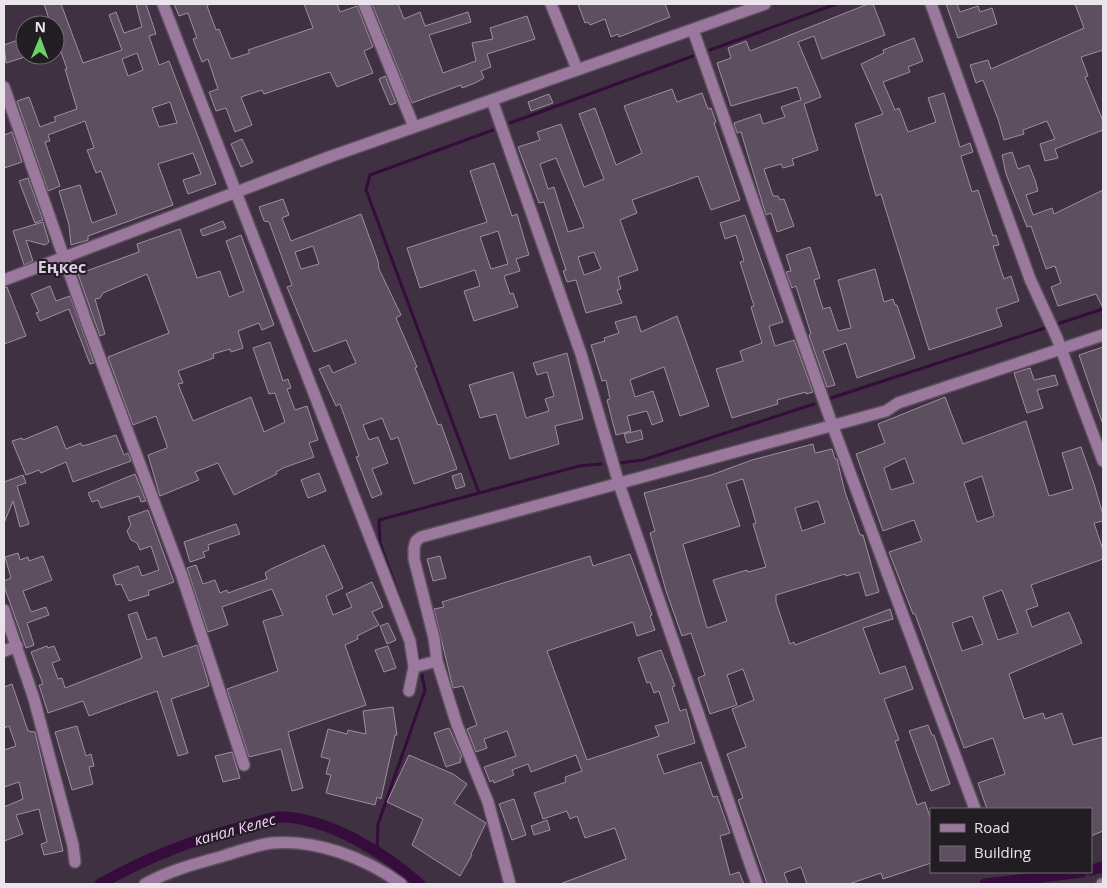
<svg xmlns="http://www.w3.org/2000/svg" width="1107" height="888" viewBox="0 0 1107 888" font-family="'Open Sans',sans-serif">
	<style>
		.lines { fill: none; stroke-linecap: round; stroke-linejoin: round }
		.stream { stroke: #350c3b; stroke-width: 3 }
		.canal { stroke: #350c3b; stroke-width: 11 }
		.building { fill: #5e4f60; stroke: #9e8ea0; fill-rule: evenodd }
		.minor-casing { stroke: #5b4e5d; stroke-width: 14 }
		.minor { stroke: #9b799f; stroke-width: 11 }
		.labels { text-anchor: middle; stroke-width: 4; stroke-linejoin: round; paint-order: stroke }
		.water-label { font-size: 15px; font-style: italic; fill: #f7cffc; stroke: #221c23 }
		.quarter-label { font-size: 16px; font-weight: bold; fill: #dfcee1; stroke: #221c23 }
	</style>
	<rect width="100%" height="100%" fill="#3f3141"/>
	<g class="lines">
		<path class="stream" d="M710 50 836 4
			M510 123 693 56
			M1054 325 1103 309
			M831 398 1048 327
			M619 463 643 460 814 404
			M479 493 366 190 370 175 493 130
			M402 605 380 543 379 520 579 466 601 464
			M416 644 419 658
			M377 849 378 824 425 690 422 675"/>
		<path class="canal" d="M1091 870 1103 867
			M100 884C146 858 194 839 245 826 255 823 267 818 278 817 326 816 386 854 420 884
			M985 884 1082 872"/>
	</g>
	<path class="building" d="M44 4H61L83 63 122 50 109 15 116 12 124 33 142 27 136 4H146L156 34 149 36 159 65 169 61 216 184 188 194 183 180 201 174 193 153 158 164 173 205 88 236V240L71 245 69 225 59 191 80 185 92 223 117 214 101 171 96 173 87 150 94 148 85 121 48 135 50 141 45 142 60 186 48 191 17 101 29 97 40 127 56 121 54 117 77 109 65 69H67L55 35V25H51ZM137 53 143 70 128 76 122 59ZM170 102 177 123 159 127 152 108Z
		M174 4H210L207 6 216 30 219 29 231 59 250 53 248 50 313 28 304 4H337L340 12 357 6 373 47 364 51 373 73 337 87 330 72 264 94 262 90 241 97 252 125 235 132 226 108 216 111 209 92 218 89 208 59 202 62 193 39 197 38 188 13 179 16Z
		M372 4H398L404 19 420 12 425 26 468 12 471 22 429 35 443 73 476 61 472 43 493 39 490 28 527 16 535 39 487 54 491 67 481 71 484 78 475 83 462 88 461 85 412 103Z
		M578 4H665L670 17 619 37 618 34 611 37 605 19 590 25 588 22 585 23Z
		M868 4H873L885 35 822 59 814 36 798 42 821 97 804 104 818 150 792 159 794 165 783 168 781 164 764 169 773 196H778L780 200 784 199 794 226 777 232 771 213 766 215 741 132 737 133 734 123 760 114 763 124 785 117 781 107 801 100 797 87 731 106 717 63 731 58 728 48 746 41 750 51Z
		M946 4H957L960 12 978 6 980 12 992 8 997 24 958 38Z
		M1075 4H1103V50L1081 57 1088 76 1085 77 1103 121V130L1055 149 1058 158 1045 161 1040 144 1055 139 1047 121 1023 130 1024 134 1004 140 998 119 983 80 976 83 970 65 988 60 991 69 1084 28Z
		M914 38 923 61 908 67 910 72 883 82 895 110 899 108 908 132 936 122 928 98 944 93 960 147 970 143 973 152 961 156 962 160 972 192 978 190 993 236 996 235 999 245 993 246 1004 279 1011 276 1019 301 996 309 1002 326 929 350 881 194 876 196 855 124 883 114 861 64 884 53 883 50Z
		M18 40 21 49 25 48V57L6 63 4 45Z
		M385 76 396 103 390 105 379 79Z
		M672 89 677 102 702 93 708 109 711 108 716 122 714 123 740 200 711 210 698 176 632 200 637 213 620 220 638 270 618 277 621 289 617 290 622 303 586 313 576 280 567 282 563 271 566 270 544 202 539 203 518 147 540 140 537 132 561 124 584 187 604 179 579 114 595 108 616 165 642 153 624 106ZM556 158 584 227 568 232 554 187 548 189 540 164ZM594 252 601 269 584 275 578 257Z
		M549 94 553 103 531 111 528 102Z
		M12 132 22 162 4 168V135Z
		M242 139 253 162 241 167 231 144Z
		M1012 152 1018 169 1029 165 1035 180 1038 191 1026 195 1033 215 1052 208 1054 214 1103 190V308L1096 294 1058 306 1051 287 1061 283 1055 266 1046 269 1031 226 1027 227 1006 174 1002 155Z
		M494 163 512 216 517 214 529 255 516 259 520 271 504 276 510 294 513 293 518 307 474 321 464 291 480 286 475 270 420 288 407 248 487 222 470 171ZM498 231 508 264 491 269 480 237Z
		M28 178 43 220 35 223 19 181Z
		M283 199 289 215 282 218 291 241 361 214 378 261 379 269 401 315 396 318 417 367 415 368 438 425 441 424 457 469 414 484 398 437 391 440 382 418 363 425 369 440 378 437 388 463 372 469 382 494 372 498 356 457 359 456 340 404 336 406 319 369 329 365 333 373 356 363 346 340 314 352 287 287 292 285 276 241 269 222 264 221 259 207ZM313 246 319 264 301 269 295 252Z
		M745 215 783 322 769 326 775 346 794 340 813 392 806 394V392L777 400 778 404 732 418 716 369 743 361 740 351 762 343 751 307 754 306 740 262 744 261 736 235 725 239 720 223Z
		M223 221 226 228 203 236 200 230Z
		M43 222 49 242 45 245 26 240 33 261 24 265 13 231Z
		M180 229 197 278 220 271 229 297 244 291 226 241 241 235 274 325 262 330 259 323 238 331 243 348 231 352 230 349 213 354 214 358 178 371 183 383 178 384 193 421 251 397 264 432 285 422 275 393 269 394 253 348 270 342 283 381 288 379 291 388 287 389 295 410 307 406 318 440 309 443 314 457 283 468 276 472 277 474 234 495 218 463 195 472 199 480 160 496 148 455 167 448V446L156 416 133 425 108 357 169 333 147 274 103 293 100 298 95 299 105 334 100 336 78 274 139 252 137 244Z
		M810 247 820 278 814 280 823 309 830 307 838 331 851 328 838 280 875 269 884 302 893 299 895 305H897L915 358 857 378 846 343 823 351 835 385 827 387 809 335 811 334 796 286 792 288 786 272 791 271 786 255Z
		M50 286 56 301 70 296 94 363 90 364 69 309 40 321 36 313 39 312 31 294Z
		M4 287H7L26 336 4 344Z
		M636 316 641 332 677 316 709 406 680 416 664 367 630 380 635 397 653 391 663 421 652 425 647 411 627 416 631 431 616 435 607 400 610 399 606 380 602 381 591 345 605 341 604 338 619 333 615 322Z
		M1103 347V422H1102L1079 355Z
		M567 353 583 419 555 426 559 444 510 459 496 414 480 418 469 385 513 372 526 418 549 411 545 399 554 396 547 372 537 375 533 363Z
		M1030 368 1034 380 1055 375 1058 385 1037 390 1043 408 1027 413 1014 373Z
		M945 397 963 444 1026 421 1049 496 1073 489 1062 453 1081 447 1094 484 1103 515V521L1094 523 1103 550V559L1031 585 1038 606 1026 610 1032 627 1069 612 1082 643 1009 674 1024 719 1043 713 1045 719 1062 713 1073 745 1103 737V831L1091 836V809H987L978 783 1005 774 993 738 964 748 915 614H913L889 552 922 541 914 520 883 531 856 454 885 443 878 424ZM905 458 914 483 891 490 884 468ZM982 476 994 516 977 522 964 483ZM1002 590 1018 633 998 640 983 597ZM972 616 983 644 962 651 952 623Z
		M57 426 66 449 81 443 82 446 90 444 116 435 124 455 128 453 131 461 73 482 66 462 41 473 39 470 26 475 12 441 22 438 23 440Z
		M641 430 643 439 627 443 624 434Z
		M813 444 815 453 832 449 835 459H837L845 492 860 535H863L879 592 866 596 859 572 846 576 845 574 776 595V602L790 644 794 642 795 645 890 609 893 619 863 628 880 674 905 666 913 689 884 699 899 740 895 741 917 805 925 802 931 820V863L883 879 881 873 849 884H807L801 867 784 873 788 884H767L738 800 743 798 727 754 746 747 732 709 754 700 743 669 727 675 737 705 710 714 698 678 705 675 691 633 682 636 666 591 650 533 655 531 644 493 711 475 752 460ZM743 479 756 523 753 524 766 567 748 572 747 570 713 580 727 621 707 628 683 544 740 526 726 484ZM818 501 825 523 802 531 795 508Z
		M319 473 326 491 308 498 301 480Z
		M461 473 465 486 456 489 452 476Z
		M135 474 146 501 141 502 139 496 101 508 98 500 92 502 88 493Z
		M23 475 26 483 17 486 29 524 20 527 13 501 4 523V482Z
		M148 510 174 582 148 591 149 595 129 601 121 584 116 585 113 575 138 566 142 576 159 570 151 546 140 550 137 543 131 540 127 531 131 525 128 517Z
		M236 524 240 534 208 545 209 550 203 552 205 557 190 562 184 542Z
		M324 545 343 588 326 596 333 615 352 607 346 594 372 582 383 607 372 612 379 625 357 636 358 639 345 645 366 705 288 732 303 788 292 791 281 749 249 757 227 689 278 671 263 621 283 615 272 589 222 607 228 625 208 632 187 568 196 565 203 584 215 580 220 593 227 590 228 593 267 579 265 573 271 569Z
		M18 553 20 560 28 557 29 561 43 556 52 580 23 591 31 612 46 607 49 615 27 623 34 645 26 648 4 586V581L11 578 5 557Z
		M630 554 652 615 650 616 655 630 637 636 633 622 547 651 587 760 659 736 655 726 669 722 659 691 654 693 650 682 647 683 638 658 661 650 675 686 672 687 680 711 686 709 695 743 657 755 664 774 701 762 713 797 717 796 730 833 720 836 730 875 739 872 744 884H560L626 859 615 828 585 838 577 816 570 819 567 811 543 819 534 793 566 782 565 777 582 771 576 755 531 772 528 764 512 770 514 775 494 783 493 780 490 782 484 767 516 756 507 731 484 739 487 748 476 752 467 729 477 725 463 686 453 688 434 609 444 607 442 602 590 556 593 566Z
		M440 556 446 578 433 581 427 559Z
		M137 612 147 640 156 637 163 657 197 645 207 678 209 686 171 699 188 753 178 756 157 691 89 716 83 701 48 713 39 685 43 684 31 652 47 646 48 648 54 646 60 660 52 663 58 679 62 678 65 688 142 658 128 615Z
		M388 623 396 640 387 644 380 626Z
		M388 646 396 668 384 672 375 650Z
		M12 684 28 731 35 732 63 851 44 855 41 844 47 842 39 809 16 815 23 834 4 841V807L23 799 19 782 4 787V750L16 746 9 726 4 728V687Z
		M393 707 397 735H395L381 799 377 797 375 805 326 793 331 775 326 774 330 759 321 757 328 729 347 734 348 730 366 734 363 711Z
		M928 725 932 735H934L950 784 931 791 909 731Z
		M77 726 86 756 91 754 94 766 89 767 93 784 72 790 55 732Z
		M449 728 462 757 460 758 461 762 446 767 434 733Z
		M232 752 240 778 223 782 215 756Z
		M409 755 453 774 467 784 454 803 486 823 471 854 472 855 460 876 412 845 423 819 387 802Z
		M514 799 526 835 512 840 499 804Z
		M547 820 550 830 534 835 531 826Z"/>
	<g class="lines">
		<defs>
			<path id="minor" d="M163 4 410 641 414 667 409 691
				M364 4 414 127
				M551 4 577 69
				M931 4 1030 279 1057 338 1103 461
				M693 30 833 427 975 809
				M4 87 88 326 182 576 244 765
				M492 100 581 354 619 484 757 884
				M4 280 329 157 765 4
				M4 610 34 699 73 845 75 862
				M4 651 17 646
				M414 667 437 661
				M145 884C169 871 194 864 220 857 237 852 255 845 272 843 316 839 366 858 401 884
				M510 884 488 802 457 725 437 661 434 638 414 559V548L416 541 421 537 886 411 898 403 1103 335
				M1102 884H1103"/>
		</defs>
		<use href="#minor" class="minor-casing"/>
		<use href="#minor" class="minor"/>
	</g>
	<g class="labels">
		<g class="water-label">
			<text transform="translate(235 830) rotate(-15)" y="5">канал Келес</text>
		</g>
		<g class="quarter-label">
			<text x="62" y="273">Еңкес</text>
		</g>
	</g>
	<rect width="1107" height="888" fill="none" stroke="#ece4ed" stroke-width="10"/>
	<rect x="930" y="808" width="162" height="65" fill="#221c23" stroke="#736c74"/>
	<rect x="940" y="824" width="25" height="8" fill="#9b799f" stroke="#736c74"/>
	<text x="974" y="833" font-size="15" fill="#ece4ed">Road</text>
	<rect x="940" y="846" width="25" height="15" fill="#5e4f60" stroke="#736c74"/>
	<text x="974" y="858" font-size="15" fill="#ece4ed">Building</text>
	<g transform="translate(40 40) rotate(1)"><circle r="24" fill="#221c23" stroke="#736c74"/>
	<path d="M0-4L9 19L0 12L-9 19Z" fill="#6ad364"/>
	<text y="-8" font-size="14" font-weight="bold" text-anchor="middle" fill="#ece4ed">N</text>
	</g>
</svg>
